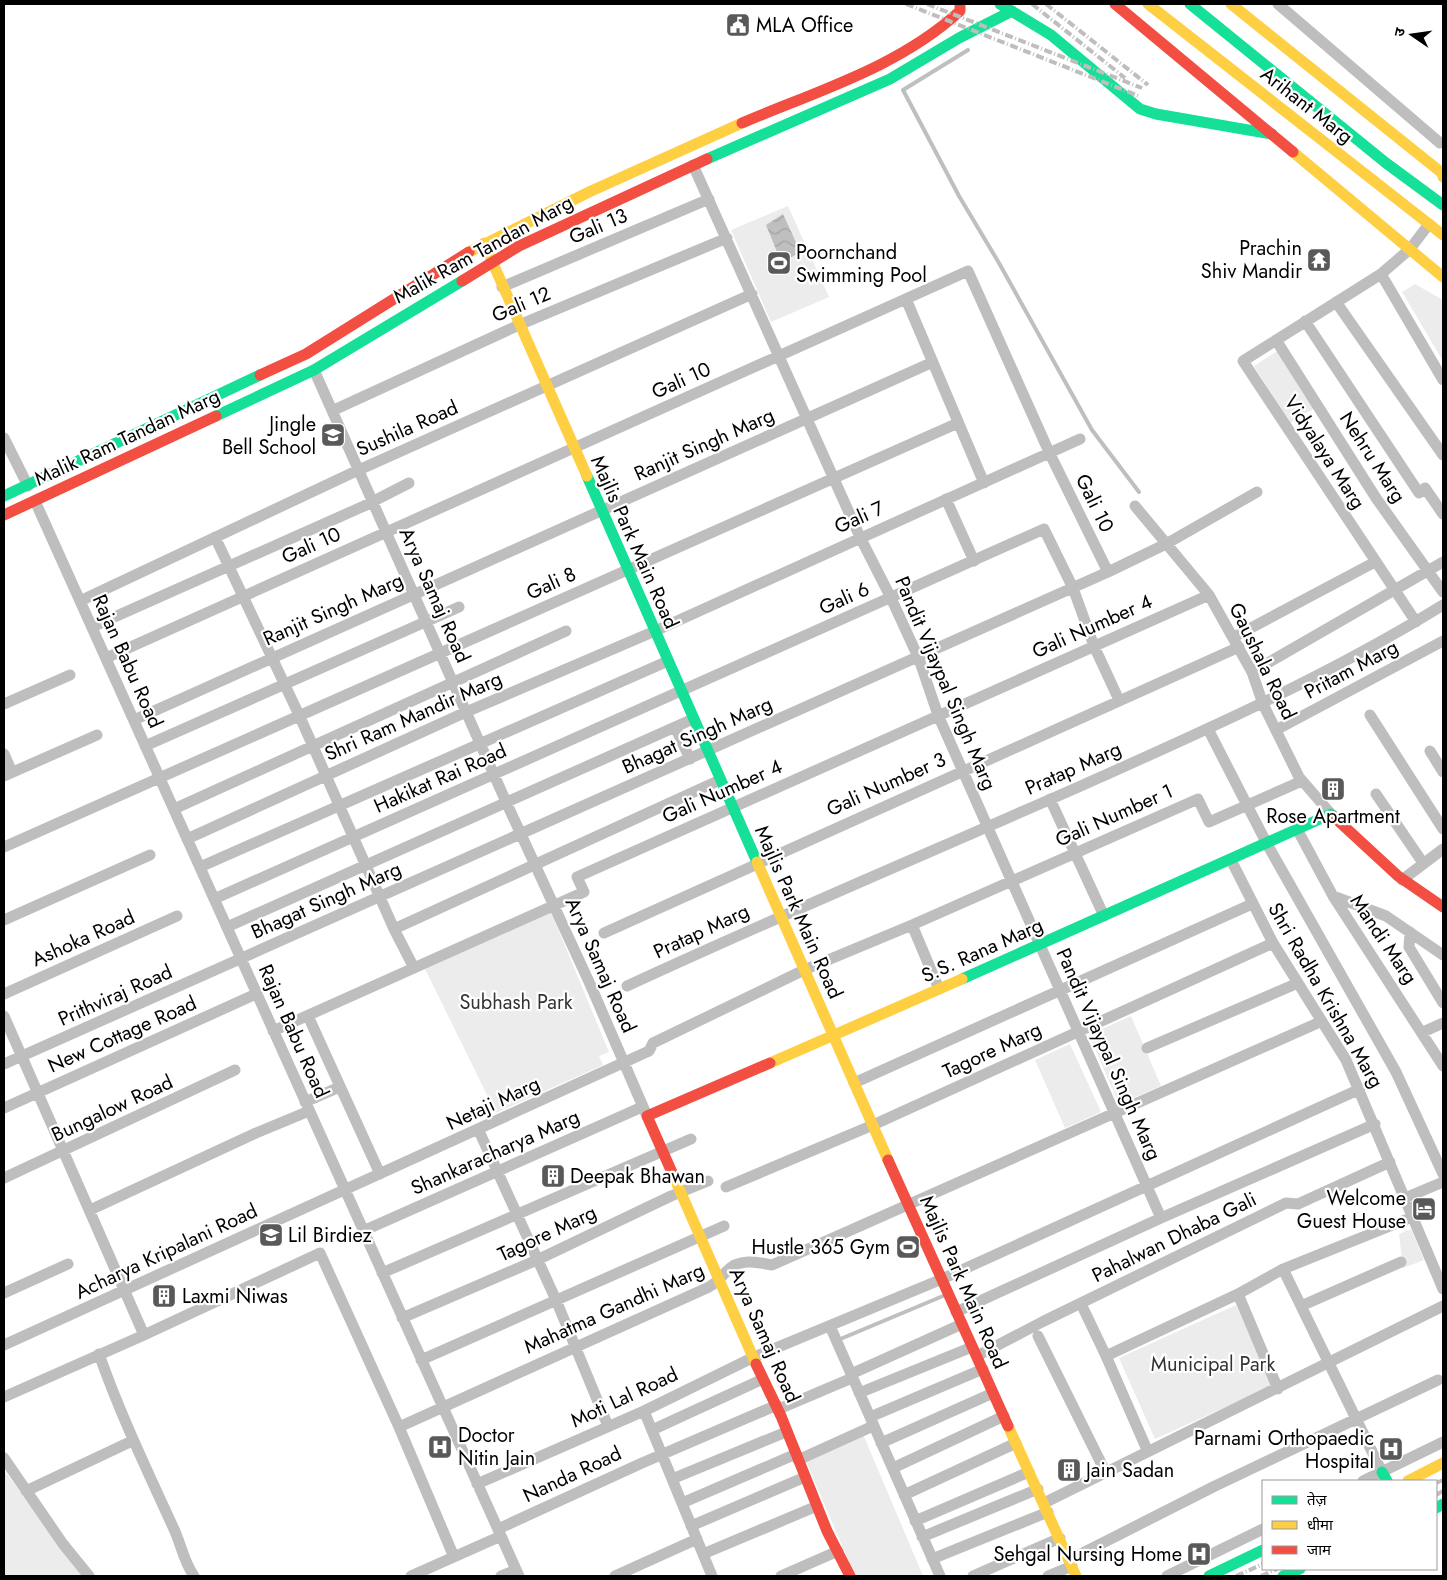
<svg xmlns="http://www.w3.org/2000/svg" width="1447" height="1580" viewBox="0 0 1447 1580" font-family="Jost,'Noto Sans Devanagari',sans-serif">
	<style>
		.green { fill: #ececec }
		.water { fill: url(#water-waves) }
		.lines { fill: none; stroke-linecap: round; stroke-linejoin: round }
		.stream { stroke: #bfbfbf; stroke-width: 4 }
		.street { stroke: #bebebe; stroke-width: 11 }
		.fast { stroke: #16e098; stroke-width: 11 }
		.slow { stroke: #ffcf43; stroke-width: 11 }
		.jam { stroke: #f24e42; stroke-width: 11 }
		.rail { stroke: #bebebe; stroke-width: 4; stroke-dasharray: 8 2.5 1 2.5; stroke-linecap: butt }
		.labels { text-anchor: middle; stroke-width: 4.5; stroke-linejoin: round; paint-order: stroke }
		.poi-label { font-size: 20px; fill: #000; stroke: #fff; text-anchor: start }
		.street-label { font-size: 20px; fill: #000; stroke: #fff }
		.park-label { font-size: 20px; fill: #333; stroke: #fff }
	</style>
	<defs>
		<pattern id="water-waves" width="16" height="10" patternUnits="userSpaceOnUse" patternTransform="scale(1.25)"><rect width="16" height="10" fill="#bfbfbf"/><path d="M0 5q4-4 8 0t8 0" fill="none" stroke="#a2a2a2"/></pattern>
	</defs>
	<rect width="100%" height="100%" fill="#fff"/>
	<path class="green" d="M788 206 829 297 771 322 731 230Z
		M1415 284 1443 300V361L1402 292Z
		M1279 350 1315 408 1290 423 1254 366Z
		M551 912 609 1052 599 1056 603 1065 496 1113 425 969Z
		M1131 1016 1161 1086 1119 1104 1089 1035Z
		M1070 1044 1101 1112 1065 1128 1035 1060Z
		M1411 1229 1424 1260 1403 1268 1399 1234Z
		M1236 1305 1272 1386 1155 1439 1119 1358Z
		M863 1434 923 1576H855L805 1459Z
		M4 1470 83 1576H4Z"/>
	<path class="water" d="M783 214 800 251V253L785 260 780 259 766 225Z"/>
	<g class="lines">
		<path class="stream" d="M968 50 903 90 959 196 999 263 1092 430 1139 492
			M838 1340 943 1296"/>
		<path class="street" d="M1278 4 1440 143
			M693 165 860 537 891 598 919 659 938 715 1161 1218
			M1381 274 1443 380
			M502 287 709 199
			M906 299 984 483
			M1336 302 1443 455
			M1305 321 1419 493 1425 488 1443 514
			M1276 340 1376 498 1443 592
			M314 370 507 804 590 984 647 1116
			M334 410 519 325 727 238
			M4 438 28 486
			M946 499 974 561
			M35 501 519 1576
			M1135 506 1209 595 1252 672 1263 704 1299 777 1331 814
			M215 537 300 717 394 929 414 968
			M80 601 352 473 752 294
			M1416 622 1243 361 1381 274 1410 249 1429 224
			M92 627 364 506 409 483
			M1234 637 1375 562
			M106 658 968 271 1049 452 1108 572
			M1252 672 1443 562
			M4 704 70 675
			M1370 715 1443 829
			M134 720 933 362
			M675 727 690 759
			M1208 729 1267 844 1396 1072 1443 1174
			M1276 730 1443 641
			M145 746 459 607
			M1430 751 1443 772
			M4 754 12 772
			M4 776 97 735
			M1376 794 1423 863
			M1050 799 1104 916
			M174 809 566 631
			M1297 829 1333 896 1443 1066
			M187 839 466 712 655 631 1080 439
			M4 847 958 423
			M1231 860 1273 943 1346 1060 1443 1289
			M200 867 668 661
			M1402 880 1443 849
			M1333 896 1386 916 1443 955
			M214 899 1044 529 1073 588 1094 646 1119 700
			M4 920 150 855
			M912 925 939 989
			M227 927 693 719
			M394 929 720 780
			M1410 932 1409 947 1443 1003
			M604 933 1239 647
			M627 986C778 916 931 852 1083 785 1206 730 1328 676 1443 605
			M4 994 177 916
			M4 1016 144 1335
			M308 1016 380 1174
			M273 1031 584 892 577 877 1209 595
			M1423 1032 1443 1023
			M1147 1048 1298 983
			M4 1064 1108 572 1166 544 1257 492
			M854 1083 1252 904
			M305 1102 335 1089
			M4 1108 256 994
			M479 1131 556 1300 608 1426
			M4 1178 235 1070
			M726 1187 873 1125 1273 943
			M1405 1198 1443 1182
			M90 1210 256 1133 309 1111
			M363 1231 642 1107
			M1283 1269 1382 1472
			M382 1273 691 1139
			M4 1293 68 1264
			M1238 1294 1278 1389
			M1301 1306 1401 1262
			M1084 1310 1106 1356
			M956 1312 1161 1218 1375 1124
			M402 1318 537 1260 671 1196 708 1181
			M830 1326 940 1576
			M1038 1336 1106 1473
			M4 1345 649 1051 653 1043 804 970 912 925 1198 799 1209 822 1302 781
			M99 1354C120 1414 147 1470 173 1527 181 1543 183 1561 194 1576
			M977 1356 1042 1322 1286 1203 1298 1204 1390 1162
			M421 1360 724 1226
			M851 1374 962 1324
			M859 1393 972 1347
			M4 1397 144 1335 320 1253 399 1427 454 1557
			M779 1409 852 1378
			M644 1411 712 1576
			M870 1417 983 1369
			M399 1427 709 1287C718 1282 720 1278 727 1271 739 1258 757 1262 772 1265L1320 1022
			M652 1430 763 1379
			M881 1443 993 1393
			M1148 1452 1106 1356 1238 1294 1283 1269 1405 1220
			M4 1458 63 1544 89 1576
			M798 1460 873 1426
			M893 1468 1004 1416
			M672 1479 786 1432
			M1363 1481 1443 1442
			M477 1484 644 1411 754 1357 942 1279 1360 1089
			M26 1491 132 1441
			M904 1495 1016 1443
			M682 1503 796 1454
			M1044 1503 1443 1306
			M915 1521 1029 1472
			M691 1526 805 1477
			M498 1529 642 1463 777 1405
			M922 1537 1038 1489
			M703 1554 817 1506
			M932 1559 1048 1512
			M1069 1560 1215 1486 1438 1380
			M411 1576 501 1536
			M501 1576 516 1570
			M615 1576 697 1539
			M781 1576 838 1551
			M973 1576 1060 1538
			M1048 1576 1072 1566
			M1167 1576 1263 1529"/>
		<path class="fast" d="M1000 4 1051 35 1140 109 1156 114 1272 134
			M1190 4 1386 163 1443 205
			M707 159 890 79 959 38 1012 11
			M216 416 314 370 462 281
			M587 476 757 862
			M4 496 260 375
			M962 979 1331 814 1333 816
			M1382 1472 1387 1481
			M1436 1508 1443 1504
			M1209 1576 1263 1550
			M1283 1576 1300 1569"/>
		<path class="slow" d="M1148 4 1443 235
			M1231 4 1442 173 1443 177
			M1293 152 1443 277
			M484 243 587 476
			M469 252 589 192 742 123
			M757 862 888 1160
			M770 1063 962 979
			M674 1177 756 1364
			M1008 1426 1076 1576
			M1408 1481 1443 1463"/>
		<path class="jam" d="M1115 4 1293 152
			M742 123C817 91 899 67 960 11V4
			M462 281 519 246 707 159
			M260 375 306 354 469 252
			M4 515 216 416
			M1333 816 1398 876 1443 907
			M888 1160 1008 1426
			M674 1177 647 1116 770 1063
			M756 1364 781 1416 827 1531 850 1576"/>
		<path class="rail" d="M906 4 1139 96
			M927 4 1142 88
			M1032 4 1125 78
			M1046 4 1148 85
			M1436 1483 1443 1480
			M1436 1495 1443 1491
			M1236 1576 1263 1564
			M1261 1576 1277 1569"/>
	</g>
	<defs>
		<symbol id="civic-square" viewBox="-11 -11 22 22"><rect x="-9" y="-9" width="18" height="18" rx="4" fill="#595959" stroke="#fff"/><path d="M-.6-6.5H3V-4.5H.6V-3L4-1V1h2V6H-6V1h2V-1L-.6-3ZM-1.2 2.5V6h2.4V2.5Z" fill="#fff"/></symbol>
		<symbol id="temple-square" viewBox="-11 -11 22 22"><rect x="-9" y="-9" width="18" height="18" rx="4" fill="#595959" stroke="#fff"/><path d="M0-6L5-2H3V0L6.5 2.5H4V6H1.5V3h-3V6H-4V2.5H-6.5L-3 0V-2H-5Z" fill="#fff"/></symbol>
		<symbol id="stadium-square" viewBox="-11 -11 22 22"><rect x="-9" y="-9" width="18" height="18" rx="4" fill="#595959" stroke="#fff"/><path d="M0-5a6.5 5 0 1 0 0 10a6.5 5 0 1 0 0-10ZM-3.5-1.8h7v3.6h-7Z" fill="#fff"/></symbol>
		<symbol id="school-square" viewBox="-11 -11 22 22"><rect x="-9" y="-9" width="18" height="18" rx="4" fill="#595959" stroke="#fff"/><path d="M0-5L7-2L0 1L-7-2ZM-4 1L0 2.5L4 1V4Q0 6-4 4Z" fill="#fff"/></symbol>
		<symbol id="building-square" viewBox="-11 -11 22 22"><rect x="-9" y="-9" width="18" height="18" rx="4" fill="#595959" stroke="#fff"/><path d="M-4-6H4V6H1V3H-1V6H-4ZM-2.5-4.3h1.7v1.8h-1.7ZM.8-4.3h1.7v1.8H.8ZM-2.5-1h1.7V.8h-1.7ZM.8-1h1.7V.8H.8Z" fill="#fff"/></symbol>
		<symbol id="hotel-square" viewBox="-11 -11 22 22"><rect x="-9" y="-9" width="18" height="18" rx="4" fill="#595959" stroke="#fff"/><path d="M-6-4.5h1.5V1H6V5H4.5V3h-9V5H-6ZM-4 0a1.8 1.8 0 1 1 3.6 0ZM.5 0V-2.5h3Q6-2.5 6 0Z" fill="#fff"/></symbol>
		<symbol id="hospital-square" viewBox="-11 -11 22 22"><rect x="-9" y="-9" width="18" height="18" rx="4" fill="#595959" stroke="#fff"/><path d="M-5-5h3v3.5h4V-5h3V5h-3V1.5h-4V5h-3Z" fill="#fff"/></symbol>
	</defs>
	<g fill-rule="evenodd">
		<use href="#civic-square" x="724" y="11" width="28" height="28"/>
		<use href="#temple-square" x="1305" y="246" width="28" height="28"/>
		<use href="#stadium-square" x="765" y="249" width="28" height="28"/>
		<use href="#school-square" x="319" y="421" width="28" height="28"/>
		<use href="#building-square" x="1319" y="775" width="28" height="28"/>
		<use href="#building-square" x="539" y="1162" width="28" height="28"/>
		<use href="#hotel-square" x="1410" y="1195" width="28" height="28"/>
		<use href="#school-square" x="257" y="1221" width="28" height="28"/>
		<use href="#stadium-square" x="894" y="1233" width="28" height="28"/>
		<use href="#building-square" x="150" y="1282" width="28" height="28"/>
		<use href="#hospital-square" x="426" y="1433" width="28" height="28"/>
		<use href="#hospital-square" x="1377" y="1435" width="28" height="28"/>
		<use href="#building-square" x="1055" y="1456" width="28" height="28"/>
		<use href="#hospital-square" x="1185" y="1540" width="28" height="28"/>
	</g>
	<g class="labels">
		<g class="poi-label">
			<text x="756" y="32">MLA Office</text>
			<text x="1302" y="255" text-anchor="end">Prachin<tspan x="1302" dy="23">Shiv Mandir</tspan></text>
			<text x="796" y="259">Poornchand<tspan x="796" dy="23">Swimming Pool</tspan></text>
			<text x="316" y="431" text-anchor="end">Jingle<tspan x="316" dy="23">Bell School</tspan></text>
			<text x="1333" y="823" text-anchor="middle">Rose Apartment</text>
			<text x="570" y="1183">Deepak Bhawan</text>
			<text x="1406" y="1205" text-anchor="end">Welcome<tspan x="1406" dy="23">Guest House</tspan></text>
			<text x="288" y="1242">Lil Birdiez</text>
			<text x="890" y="1254" text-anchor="end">Hustle 365 Gym</text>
			<text x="182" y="1303">Laxmi Niwas</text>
			<text x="458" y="1442">Doctor<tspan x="458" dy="23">Nitin Jain</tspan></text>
			<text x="1374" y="1445" text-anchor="end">Parnami Orthopaedic<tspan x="1374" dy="23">Hospital</tspan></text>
			<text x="1086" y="1477">Jain Sadan</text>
			<text x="1182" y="1561" text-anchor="end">Sehgal Nursing Home</text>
		</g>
		<g class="street-label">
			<text transform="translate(1307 105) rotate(38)" y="7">Arihant Marg</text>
			<text transform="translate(598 226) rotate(-23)" y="7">Gali 13</text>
			<text transform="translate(483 249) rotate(-29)" y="7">Malik Ram Tandan Marg</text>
			<text transform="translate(521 304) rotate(-23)" y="7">Gali 12</text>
			<text transform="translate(681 380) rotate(-24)" y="7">Gali 10</text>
			<text transform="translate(407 428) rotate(-24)" y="7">Sushila Road</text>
			<text transform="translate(127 437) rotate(-25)" y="7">Malik Ram Tandan Marg</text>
			<text transform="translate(704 444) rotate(-24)" y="7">Ranjit Singh Marg</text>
			<text transform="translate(1325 452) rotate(57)" y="7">Vidyalaya Marg</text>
			<text transform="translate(1373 457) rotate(57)" y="7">Nehru Marg</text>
			<text transform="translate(1095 503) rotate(64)" y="7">Gali 10</text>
			<text transform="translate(859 517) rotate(-24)" y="7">Gali 7</text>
			<text transform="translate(635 542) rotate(66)" y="7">Majlis Park Main Road</text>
			<text transform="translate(311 545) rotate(-24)" y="7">Gali 10</text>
			<text transform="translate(551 583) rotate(-24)" y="7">Gali 8</text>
			<text transform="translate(435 595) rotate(66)" y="7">Arya Samaj Road</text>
			<text transform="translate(844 598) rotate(-24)" y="7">Gali 6</text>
			<text transform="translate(333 609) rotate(-24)" y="7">Ranjit Singh Marg</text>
			<text transform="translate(1092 626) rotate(-24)" y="7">Gali Number 4</text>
			<text transform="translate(128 661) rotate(66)" y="7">Rajan Babu Road</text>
			<text transform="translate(1263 661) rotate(64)" y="7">Gaushala Road</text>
			<text transform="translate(1351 669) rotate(-28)" y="7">Pritam Marg</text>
			<text transform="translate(946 683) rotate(67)" y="7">Pandit Vijaypal Singh Marg</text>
			<text transform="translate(413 716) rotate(-24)" y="7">Shri Ram Mandir Marg</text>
			<text transform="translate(697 735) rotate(-24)" y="7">Bhagat Singh Marg</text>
			<text transform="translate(1073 768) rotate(-24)" y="7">Pratap Marg</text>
			<text transform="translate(440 778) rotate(-24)" y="7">Hakikat Rai Road</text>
			<text transform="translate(886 784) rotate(-24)" y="7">Gali Number 3</text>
			<text transform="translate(722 791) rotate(-24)" y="7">Gali Number 4</text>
			<text transform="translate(1114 815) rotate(-24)" y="7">Gali Number 1</text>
			<text transform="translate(326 900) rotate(-24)" y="7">Bhagat Singh Marg</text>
			<text transform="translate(799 912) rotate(66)" y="7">Majlis Park Main Road</text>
			<text transform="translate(701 931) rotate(-25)" y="7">Pratap Marg</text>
			<text transform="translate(83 938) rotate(-24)" y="7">Ashoka Road</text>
			<text transform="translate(1384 939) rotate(56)" y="7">Mandi Marg</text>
			<text transform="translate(982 950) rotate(-24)" y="7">S.S. Rana Marg</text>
			<text transform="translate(601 965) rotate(66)" y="7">Arya Samaj Road</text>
			<text transform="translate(115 995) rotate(-24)" y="7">Prithviraj Road</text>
			<text transform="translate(1326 995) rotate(60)" y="7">Shri Radha Krishna Marg</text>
			<text transform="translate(294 1031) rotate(66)" y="7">Rajan Babu Road</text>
			<text transform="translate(122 1034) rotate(-24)" y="7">New Cottage Road</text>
			<text transform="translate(992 1050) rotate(-25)" y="7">Tagore Marg</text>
			<text transform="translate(1109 1054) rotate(66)" y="7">Pandit Vijaypal Singh Marg</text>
			<text transform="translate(493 1103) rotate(-25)" y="7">Netaji Marg</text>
			<text transform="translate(112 1108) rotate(-25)" y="7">Bungalow Road</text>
			<text transform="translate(495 1152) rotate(-24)" y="7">Shankaracharya Marg</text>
			<text transform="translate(547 1233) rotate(-25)" y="7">Tagore Marg</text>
			<text transform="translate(1174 1237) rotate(-26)" y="7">Pahalwan Dhaba Gali</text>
			<text transform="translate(166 1251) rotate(-25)" y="7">Acharya Kripalani Road</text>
			<text transform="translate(964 1282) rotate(66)" y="7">Majlis Park Main Road</text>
			<text transform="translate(614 1308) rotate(-24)" y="7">Mahatma Gandhi Marg</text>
			<text transform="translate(765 1335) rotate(66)" y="7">Arya Samaj Road</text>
			<text transform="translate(624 1397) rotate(-25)" y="7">Moti Lal Road</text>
			<text transform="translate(572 1474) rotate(-25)" y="7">Nanda Road</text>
		</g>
		<g class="park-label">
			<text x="516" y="1009">Subhash Park</text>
			<text x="1213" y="1371">Municipal Park</text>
		</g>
	</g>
	<rect width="1447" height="1580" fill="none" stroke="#000000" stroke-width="10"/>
	<rect x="1262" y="1480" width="175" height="90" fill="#ffffff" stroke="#999999"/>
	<rect x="1272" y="1496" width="25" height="8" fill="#16e098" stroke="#999999"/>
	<text x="1307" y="1505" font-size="15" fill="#000000">तेज़</text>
	<rect x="1272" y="1521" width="25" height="8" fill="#ffcf43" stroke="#999999"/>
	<text x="1307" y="1530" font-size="15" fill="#000000">धीमा</text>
	<rect x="1272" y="1546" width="25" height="8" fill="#f24e42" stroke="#999999"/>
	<text x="1307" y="1555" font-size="15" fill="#000000">जाम</text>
	<g transform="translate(1412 35) rotate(283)" stroke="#ffffff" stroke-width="4" paint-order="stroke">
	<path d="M0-4L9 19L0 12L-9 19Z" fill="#000000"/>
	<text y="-8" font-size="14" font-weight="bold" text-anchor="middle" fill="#000000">उ</text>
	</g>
</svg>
